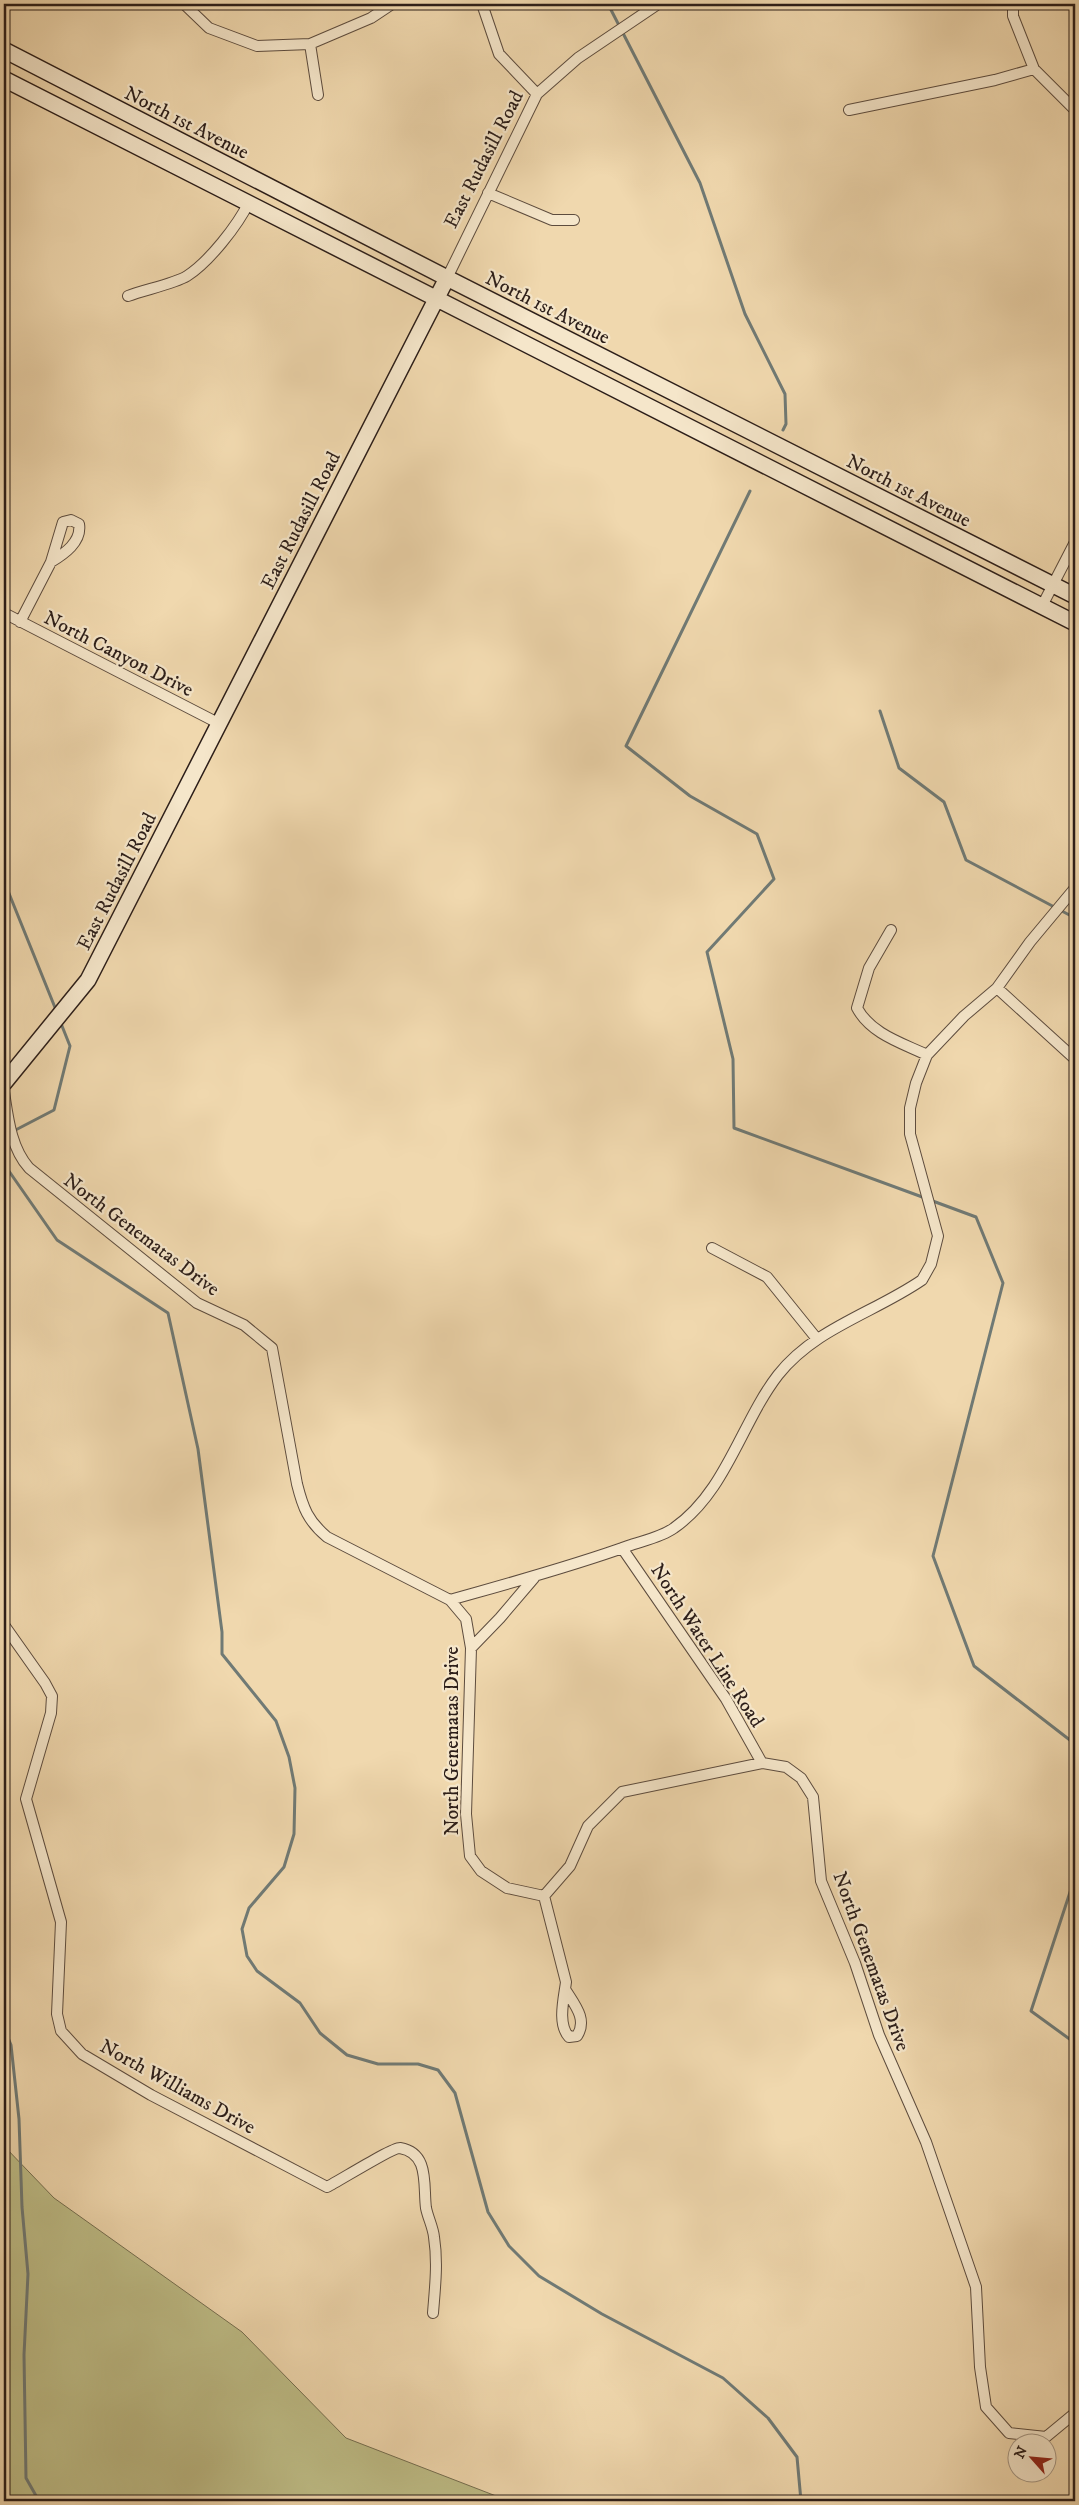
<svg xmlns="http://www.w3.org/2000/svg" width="1079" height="2505" viewBox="0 0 1079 2505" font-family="'IM FELL DW Pica',serif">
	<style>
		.green { fill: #bebd87; stroke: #756e50 }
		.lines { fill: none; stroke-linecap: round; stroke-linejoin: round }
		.stream { stroke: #707a75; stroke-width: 3 }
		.street-casing { stroke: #5d4c3e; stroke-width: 12 }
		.secondary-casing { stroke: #2c1e19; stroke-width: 18 }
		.street { stroke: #f5e6ca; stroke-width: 10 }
		.secondary { stroke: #f5e6ca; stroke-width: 15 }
		.labels { text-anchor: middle; stroke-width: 4.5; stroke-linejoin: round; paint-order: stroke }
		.street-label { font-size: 20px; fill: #2c1e19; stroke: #f5e6ca }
	</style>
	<rect width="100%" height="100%" fill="#f0d8ae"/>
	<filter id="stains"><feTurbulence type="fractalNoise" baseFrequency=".004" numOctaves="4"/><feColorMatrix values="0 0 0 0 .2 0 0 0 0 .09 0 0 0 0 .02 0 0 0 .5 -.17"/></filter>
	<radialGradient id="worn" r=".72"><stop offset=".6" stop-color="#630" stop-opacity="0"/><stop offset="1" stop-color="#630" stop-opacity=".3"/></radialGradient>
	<path class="green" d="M4 2146 54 2198 242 2332 346 2438 509 2501H4Z"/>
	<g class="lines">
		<path class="stream" d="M608 4 700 183 745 314 785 394 786 424 783 430
			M750 491 626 746 690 796 757 834 774 879 707 952 733 1059 734 1128 925 1198
			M880 711 899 768 944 802 966 860 1075 918
			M4 881 56 1010
			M4 1136 54 1110 70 1046 60 1021
			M4 1164 57 1240 168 1313 198 1449 222 1632V1654L276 1721 289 1757 295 1788 294 1834 284 1867 249 1908 242 1929 247 1956 257 1971 300 2003 320 2033 347 2055 378 2064H418L438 2070 455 2093 488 2212 509 2246 539 2276 602 2314 723 2378 768 2418 797 2457 801 2501
			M930 1200 976 1217 1003 1283 933 1556 974 1666 1075 1744
			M1075 1877 1031 2011 1075 2043
			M4 2028 11 2045 19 2119 22 2207 28 2274 24 2355 26 2478 39 2501"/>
		<defs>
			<path id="street" d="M184 4 209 28 257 46 310 44 371 18 392 4
				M482 4 499 54 537 94
				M1013 4V16L1034 69 1075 110
				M310 44 318 95
				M849 110 995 80 1034 69
				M488 193 552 220H574
				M447 278 537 94 578 58 658 4
				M128 296C143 290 174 284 187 276 209 262 238 225 249 202
				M1042 606 1075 542
				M4 613 218 723
				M20 622 51 562 63 522 71 520 79 524C82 542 64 554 51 562
				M891 930 869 968 857 1008C871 1034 902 1043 927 1055
				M997 988 1075 1059
				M4 1092C8 1118 11 1148 29 1168L197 1303 244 1325 272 1348 297 1484C303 1508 308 1521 327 1537L450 1600 466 1619 471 1648 466 1814 470 1856 481 1871 507 1888 544 1896 570 1866 588 1826 622 1792 762 1763 786 1767 801 1778 813 1797 821 1881 855 1963 879 2035 926 2142 976 2287 980 2367 986 2407 1009 2433 1046 2437 1075 2413
				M712 1248 767 1277 817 1339
				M622 1548 726 1699 762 1763
				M450 1600C510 1583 570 1567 628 1546 642 1541 662 1537 674 1528 726 1492 741 1423 778 1375 815 1328 874 1313 922 1280L931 1264 938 1236 910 1134V1108L916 1083 927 1055 964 1016 997 988 1030 942 1075 888
				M4 1625 45 1683 52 1696 51 1713 26 1799 61 1922 57 2014 61 2031 82 2054 151 2095 327 2187C339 2181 393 2147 400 2148 430 2153 423 2186 426 2208 428 2218 433 2227 434 2237 438 2263 435 2287 433 2313
				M471 1648 500 1618 534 1578
				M544 1896 566 1982C564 1998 557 2024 569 2037L577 2036C588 2019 574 2004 565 1989"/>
			<path id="secondary" d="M4 50 447 278 1075 596
				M4 79 1075 623
				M4 1083 88 980 447 278"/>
		</defs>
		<use href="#street" class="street-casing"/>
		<use href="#secondary" class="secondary-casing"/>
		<use href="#street" class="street"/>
		<use href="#secondary" class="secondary"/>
	</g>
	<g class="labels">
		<g class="street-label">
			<text transform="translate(187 122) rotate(27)" y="7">North 1st Avenue</text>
			<text transform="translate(483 159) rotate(-63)" y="7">East Rudasill Road</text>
			<text transform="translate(548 307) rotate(27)" y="7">North 1st Avenue</text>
			<text transform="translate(909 490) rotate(27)" y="7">North 1st Avenue</text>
			<text transform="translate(300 520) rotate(-63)" y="7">East Rudasill Road</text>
			<text transform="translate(119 653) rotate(27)" y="7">North Canyon Drive</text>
			<text transform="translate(116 881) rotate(-63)" y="7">East Rudasill Road</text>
			<text transform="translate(142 1234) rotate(37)" y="7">North Genematas Drive</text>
			<text transform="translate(708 1645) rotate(57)" y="7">North Water Line Road</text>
			<text transform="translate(451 1741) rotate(-90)" y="7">North Genematas Drive</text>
			<text transform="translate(872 1961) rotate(70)" y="7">North Genematas Drive</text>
			<text transform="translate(178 2086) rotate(29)" y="7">North Williams Drive</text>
		</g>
	</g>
	<rect width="1079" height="2505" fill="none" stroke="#f0d8ae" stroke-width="20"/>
	<rect x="5" y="5" width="1069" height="2495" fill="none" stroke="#2c1e19" stroke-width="2.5"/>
	<rect x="10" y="10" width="1059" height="2485" fill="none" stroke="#2c1e19"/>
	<g transform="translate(1032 2458) rotate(297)"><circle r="24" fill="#f5e6ca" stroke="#a59683"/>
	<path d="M0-4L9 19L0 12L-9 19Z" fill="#8f2418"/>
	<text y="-8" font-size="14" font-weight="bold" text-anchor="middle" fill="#2c1e19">N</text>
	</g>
	<rect width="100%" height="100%" filter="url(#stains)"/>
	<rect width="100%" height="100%" fill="url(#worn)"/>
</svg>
